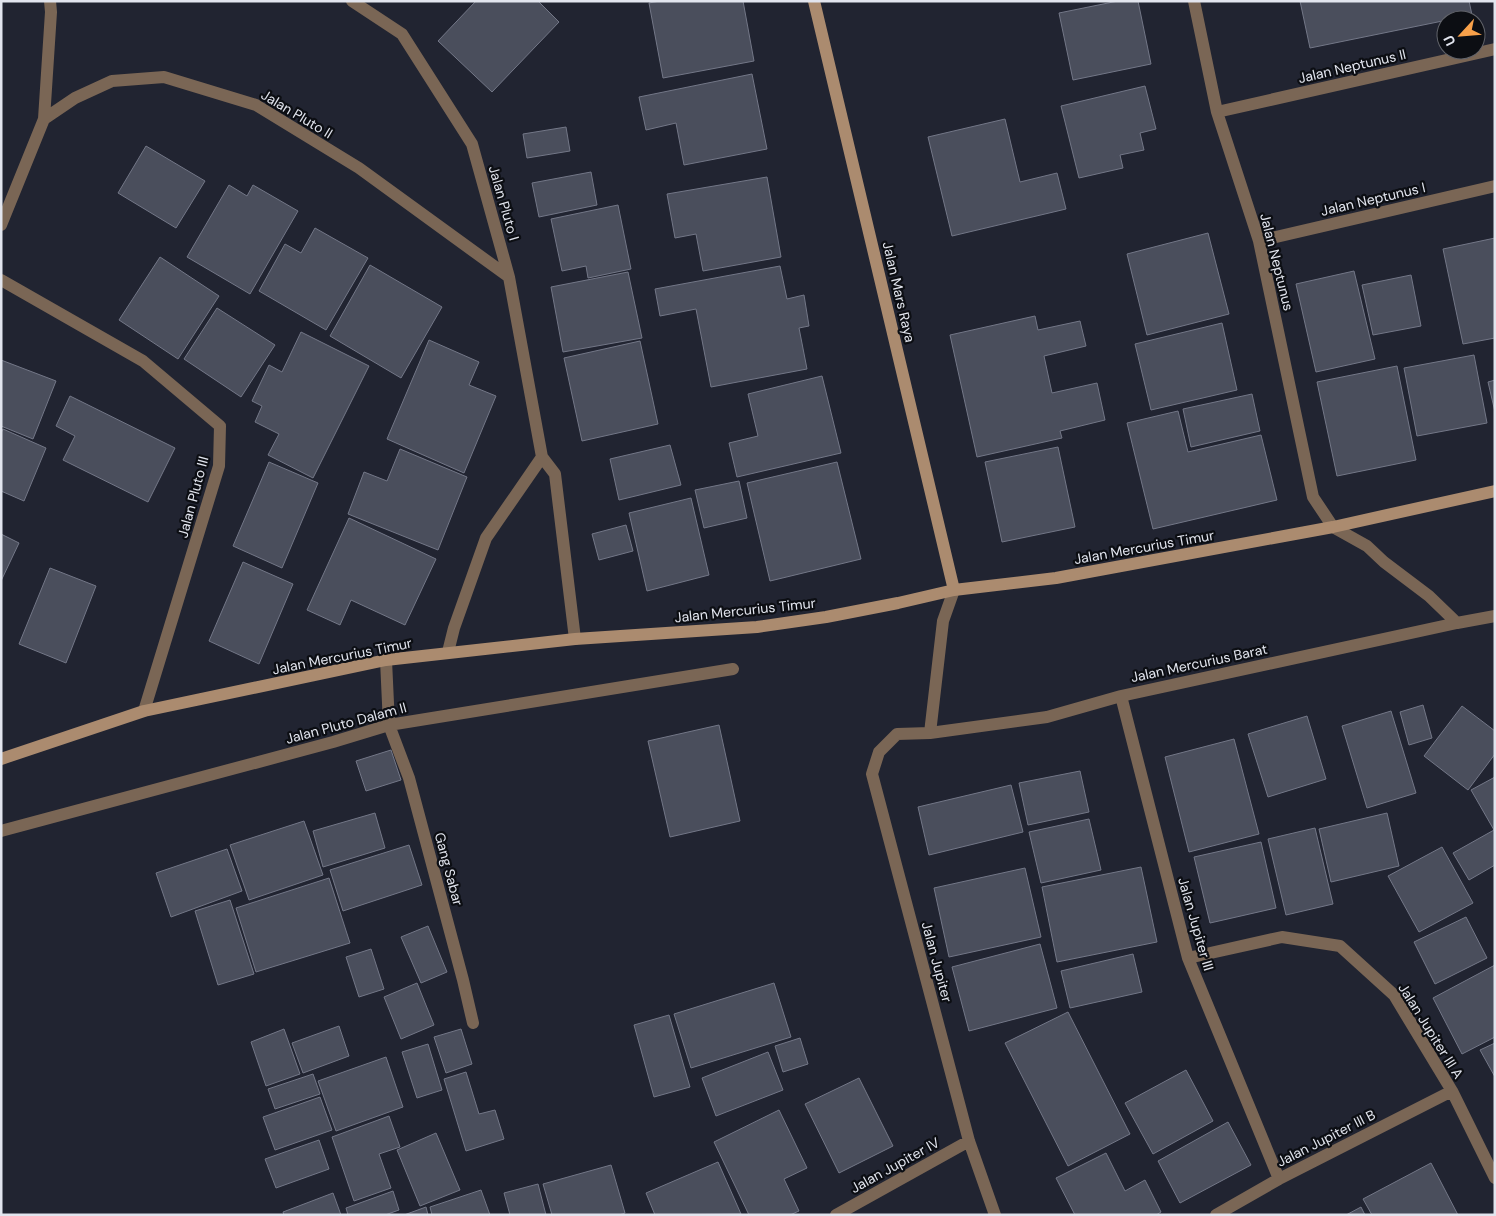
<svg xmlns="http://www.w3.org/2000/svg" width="1496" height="1216" viewBox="0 0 1496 1216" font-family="'DM Sans',sans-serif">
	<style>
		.building { fill: #4a4e5c; stroke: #737787 }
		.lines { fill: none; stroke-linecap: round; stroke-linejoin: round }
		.street { stroke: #7a6655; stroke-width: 12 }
		.secondary { stroke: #ab8b6f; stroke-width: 12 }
		.labels { text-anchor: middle; stroke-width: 4.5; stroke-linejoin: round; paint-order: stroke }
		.street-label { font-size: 14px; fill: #e2e5ee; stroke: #0c0e13 }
	</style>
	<rect width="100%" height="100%" fill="#212431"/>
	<path class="building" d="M476 1H538L559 22 492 92 438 41Z
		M660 1H743L754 61 663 78 649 3Z
		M1118 1H1138L1151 64 1073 80 1059 13Z
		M1300 1H1469L1472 15 1310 48Z
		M752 74 767 149 684 165 676 123 646 130 639 97Z
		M1145 86 1156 129 1140 133 1144 150 1120 155 1123 168 1079 178 1061 106Z
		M1005 119 1020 182 1057 173 1066 209 952 236 928 137Z
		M566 127 570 151 527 158 523 134Z
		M146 146 205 181 176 228 118 193Z
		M591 172 597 205 539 217 532 183Z
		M767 177 781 257 703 271 696 234 675 238 667 194Z
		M229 185 247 196 253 185 298 211 250 294 187 257Z
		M618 205 631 269 588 278 586 266 562 271 551 219Z
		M315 228 368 258 326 330 259 291 285 244 301 253Z
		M1208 233 1229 314 1147 335 1127 254Z
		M1495 238V338L1463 344 1443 249Z
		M160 257 219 296 178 359 119 320Z
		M370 265 442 307 401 378 330 336Z
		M780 266 787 299 804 295 809 326 799 328 807 369 711 387 696 309 660 316 655 289Z
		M1354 271 1375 359 1316 372 1296 284Z
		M628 272 642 338 563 352 551 287Z
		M1411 275 1421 326 1373 335 1362 285Z
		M217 308 275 345 241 397 184 359Z
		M1035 316 1038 330 1080 321 1086 346 1044 356 1052 393 1097 383 1105 420 1060 431 1062 438 977 457 950 335Z
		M1222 323 1237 390 1151 410 1135 344Z
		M301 332 369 366 313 478 268 455 279 434 255 422 262 406 252 401 269 365 282 372Z
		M429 340 479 362 469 385 496 396 464 473 387 439Z
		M640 341 658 424 582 441 564 358Z
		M1474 355 1487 423 1417 436 1404 368Z
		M1 360 56 381 33 439 1 426Z
		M1397 366 1416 460 1337 476 1317 382Z
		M822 376 841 453 737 477 729 443 758 436 748 394Z
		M1495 380V412L1488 382Z
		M1252 394 1260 431 1191 447 1183 409Z
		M70 396 175 448 148 502 63 460 75 436 56 426Z
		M1178 411 1188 452 1261 435 1277 500 1153 529 1127 423Z
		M3 429 46 448 24 501 1 491V433Z
		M670 445 681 485 619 500 610 459Z
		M1058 447 1075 527 1002 542 985 462Z
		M400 449 467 477 438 550 348 514 364 472 387 481Z
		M269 462 318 483 282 568 233 546Z
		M837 462 861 559 770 581 747 483Z
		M739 481 747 518 704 528 695 490Z
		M691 498 709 575 647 591 629 513Z
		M349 518 436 559 405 625 351 600 340 625 307 610Z
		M626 525 633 551 599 560 592 534Z
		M1 534 19 543 1 581Z
		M243 562 293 584 259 664 209 641Z
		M50 568 96 586 66 663 19 644Z
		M1423 705 1432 738 1409 745 1400 712Z
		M1462 706 1495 731V754L1468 790 1424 756Z
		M1391 711 1416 793 1367 808 1342 726Z
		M1307 716 1326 779 1268 797 1248 734Z
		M719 725 740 821 670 837 648 741Z
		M1234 739 1259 834 1189 852 1165 757Z
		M391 750 401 780 366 791 356 761Z
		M1080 771 1089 812 1028 825 1019 783Z
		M1495 777V865L1469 880 1453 853 1494 830 1471 790Z
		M1011 785 1023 832 929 855 918 807Z
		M375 813 385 848 323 867 313 831Z
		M1387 813 1399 866 1331 882 1319 829Z
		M1089 819 1101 870 1041 883 1029 832Z
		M304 821 323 875 249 900 230 845Z
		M1315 828 1333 904 1286 915 1268 839Z
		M1261 842 1276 908 1210 923 1194 857Z
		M409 845 422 885 343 911 330 870Z
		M1442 847 1473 903 1419 932 1388 876Z
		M227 849 242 891 171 917 156 873Z
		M1141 867 1157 942 1057 962 1042 887Z
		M1025 868 1041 937 949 957 934 888Z
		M329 878 350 943 256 972 236 908Z
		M230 900 254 974 218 985 195 911Z
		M1466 917 1487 958 1435 984 1414 942Z
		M428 926 447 972 421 983 401 937Z
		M1040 944 1057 1008 969 1031 952 967Z
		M371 949 384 989 359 997 346 957Z
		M1133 954 1142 992 1070 1008 1061 971Z
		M1495 965V1037L1462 1054 1433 998Z
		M417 983 434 1025 401 1039 384 997Z
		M774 983 791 1037 691 1068 674 1014Z
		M1068 1012 1130 1134 1068 1166 1005 1043Z
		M669 1015 690 1087 654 1097 634 1025Z
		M339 1026 349 1056 303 1073 292 1043Z
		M284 1029 300 1074 266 1086 251 1042Z
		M461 1029 472 1064 446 1073 434 1037Z
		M800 1038 808 1064 783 1072 775 1046Z
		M1495 1043V1077L1480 1050Z
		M428 1044 442 1090 417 1098 402 1052Z
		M768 1052 783 1090 716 1116 702 1078Z
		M386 1057 403 1107 336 1131 318 1081Z
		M1186 1070 1213 1121 1153 1154 1125 1103Z
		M466 1072 479 1114 495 1110 504 1139 466 1151 444 1079Z
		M313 1074 320 1094 275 1109 268 1089Z
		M859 1078 893 1146 839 1173 805 1104Z
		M320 1097 332 1130 275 1150 263 1117Z
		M779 1110 807 1168 784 1179 799 1211 790 1215H749L714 1142Z
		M389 1116 400 1147 379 1154 391 1188 354 1201 332 1137Z
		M1228 1122 1251 1165 1180 1203 1158 1161Z
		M436 1133 460 1190 420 1206 397 1150Z
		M319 1140 329 1169 276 1188 265 1159Z
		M1106 1153 1125 1191 1145 1180 1161 1212 1156 1215H1075L1056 1178Z
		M718 1162 741 1214 655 1215 646 1193Z
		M1431 1163 1458 1215H1372L1363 1199Z
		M611 1165 625 1213 619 1215H552L543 1184Z
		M538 1184 546 1215H510L504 1193Z
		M481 1190 490 1215H432L430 1207Z
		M393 1191 399 1210 385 1215H348L346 1208Z
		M333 1193 341 1215H284L283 1212Z
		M426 1207 428 1215H404Z
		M1361 1207 1365 1215H1346Z"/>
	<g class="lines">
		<path class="street" d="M352 1 402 34 472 144 509 277 542 457 486 538 454 628 448 652
			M1194 1 1217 112 1259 241 1313 497 1333 527 1367 546 1384 562 1429 596 1457 623
			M1217 112 1495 49
			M44 119 75 98 112 81 164 77 256 105 359 168 509 277
			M1 225 44 119 51 12 50 1
			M1259 241 1495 186
			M1 280 143 361 220 426 219 466 144 711
			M542 457 555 474 575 639
			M386 660 389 725 409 778 463 980 473 1023
			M1121 696 1188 958 1279 1179
			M930 733 943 621 954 590
			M1 831 333 742 389 725 733 669
			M1188 958 1282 937 1340 946 1394 995 1452 1091 1495 1178
			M836 1215 969 1141
			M995 1215 969 1141 872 774 879 752 897 734 930 733 1047 717 1121 696 1457 623 1495 616
			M1216 1215 1279 1179 1452 1091"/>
		<path class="secondary" d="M814 1 954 590
			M1 759 144 711 386 660 575 639 757 627 826 617 898 603 954 590 1056 578 1333 527 1495 491"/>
	</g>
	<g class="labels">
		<g class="street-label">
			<text transform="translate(1352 66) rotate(-13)" y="5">Jalan Neptunus II</text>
			<text transform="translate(297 114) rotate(31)" y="5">Jalan Pluto II</text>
			<text transform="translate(1373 199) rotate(-13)" y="5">Jalan Neptunus I</text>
			<text transform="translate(504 203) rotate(74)" y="5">Jalan Pluto I</text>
			<text transform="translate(1277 262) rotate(76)" y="5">Jalan Neptunus</text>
			<text transform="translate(899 292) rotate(77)" y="5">Jalan Mars Raya</text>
			<text transform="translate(193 497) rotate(-75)" y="5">Jalan Pluto III</text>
			<text transform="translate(1144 547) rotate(-10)" y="5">Jalan Mercurius Timur</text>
			<text transform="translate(745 610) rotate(-6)" y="5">Jalan Mercurius Timur</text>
			<text transform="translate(342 656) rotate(-11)" y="5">Jalan Mercurius Timur</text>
			<text transform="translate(1199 663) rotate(-12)" y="5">Jalan Mercurius Barat</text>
			<text transform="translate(346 723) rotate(-15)" y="5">Jalan Pluto Dalam II</text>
			<text transform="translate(449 869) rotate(75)" y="5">Gang Sabar</text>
			<text transform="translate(1196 924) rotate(74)" y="5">Jalan Jupiter III</text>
			<text transform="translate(937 962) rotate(75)" y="5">Jalan Jupiter</text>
			<text transform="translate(1431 1031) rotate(58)" y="5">Jalan Jupiter III A</text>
			<text transform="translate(1326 1138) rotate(-27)" y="5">Jalan Jupiter III B</text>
			<text transform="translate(895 1165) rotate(-29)" y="5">Jalan Jupiter IV</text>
		</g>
	</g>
	<rect width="1496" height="1216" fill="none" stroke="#e2e5ee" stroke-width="5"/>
	<g transform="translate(1461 35) rotate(244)"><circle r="24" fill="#0c0e13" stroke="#62646b"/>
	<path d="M0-4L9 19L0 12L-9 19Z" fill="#f8a14a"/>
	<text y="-8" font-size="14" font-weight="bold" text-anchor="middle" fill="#e2e5ee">U</text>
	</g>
</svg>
